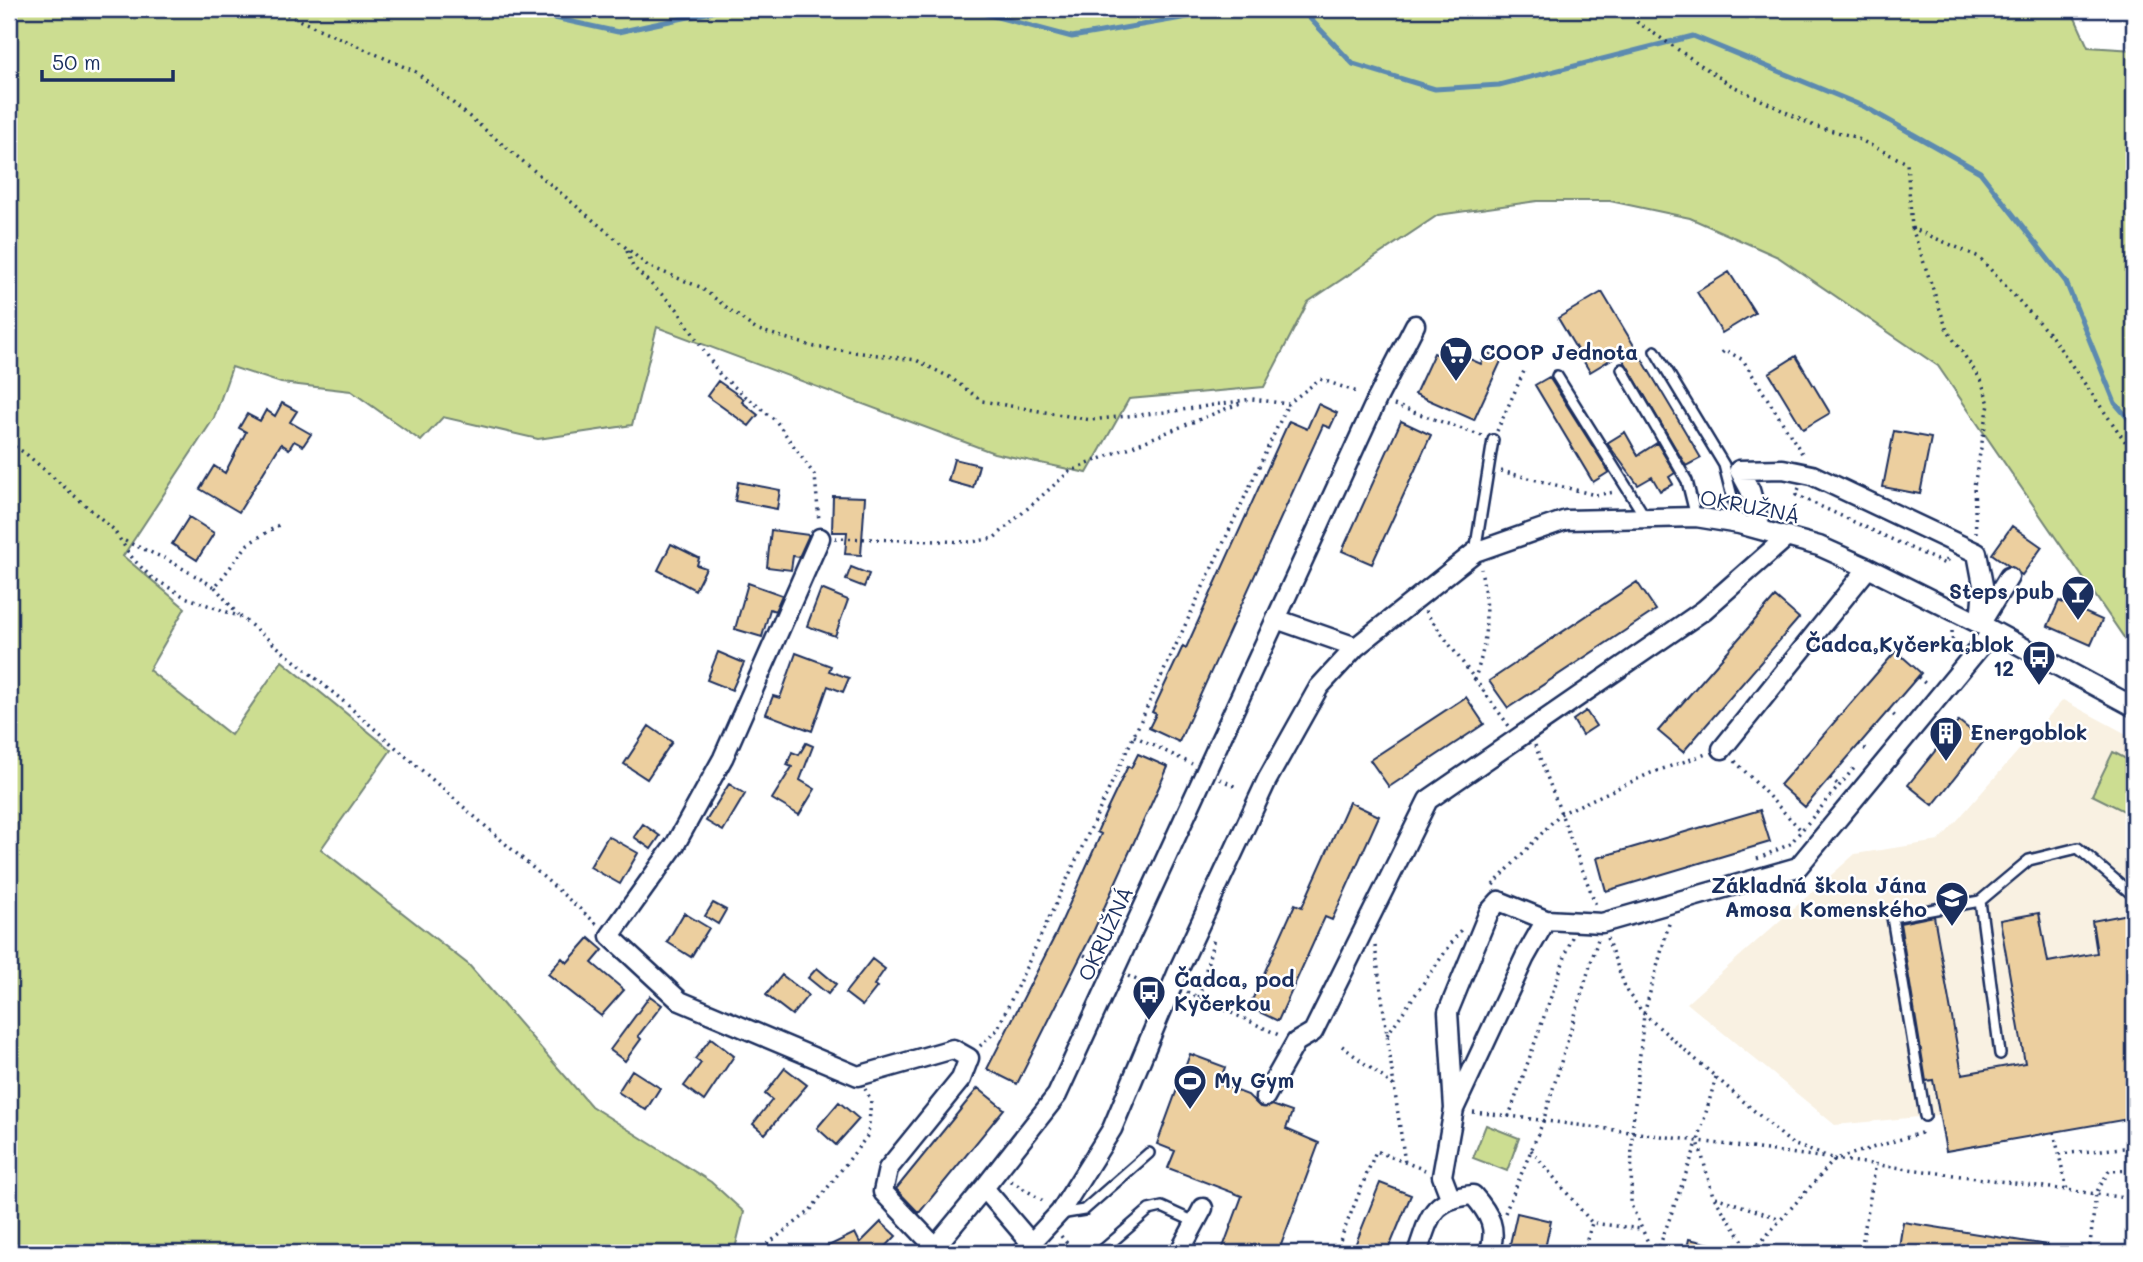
<svg xmlns="http://www.w3.org/2000/svg" width="2143" height="1262" viewBox="0 0 2143 1262" font-family="Mali,sans-serif">
	<style>
		.built { fill: #f9f1e2 }
		.green { fill: #ccdd91; stroke: #748678; stroke-width: 2 }
		.lines { fill: none; stroke-linecap: round; stroke-linejoin: round }
		.stream { stroke: #5b8ab0; stroke-width: 5 }
		.building { fill: #eccf9f; stroke: #1b2f5e; stroke-width: 2 }
		.lane-casing { stroke: #1b2f5e; stroke-width: 14 }
		.street-casing { stroke: #1b2f5e; stroke-width: 23 }
		.path { stroke: #1b2f5e; stroke-width: 3.5; stroke-dasharray: 2 5; stroke-linecap: butt }
		.lane { stroke: #fff; stroke-width: 9 }
		.street { stroke: #fff; stroke-width: 18 }
		.labels { text-anchor: middle; stroke-width: 5; stroke-linejoin: round; paint-order: stroke }
		.poi-label { font-size: 21px; font-weight: bold; fill: #1b2f5e; stroke: #fff; text-anchor: start }
		.street-label { font-size: 21px; fill: #1b2f5e; stroke: #fff }
	</style>
	<rect width="100%" height="100%" fill="#fff"/>
	<filter id="ink" filterUnits="userSpaceOnUse"><feTurbulence type="fractalNoise" baseFrequency=".0143" numOctaves="2"/><feDisplacementMap in="SourceGraphic" scale="14" xChannelSelector="R" yChannelSelector="G"/><feConvolveMatrix kernelMatrix="1 2 1 2 8 2 1 2 1" color-interpolation-filters="sRGB"/></filter>
	<g filter="url(#ink)">
		<path class="built" d="M2063 700 2134 738V1118L1946 1151 1939 1115 1835 1125 1687 1003 1855 854 1939 841Z"/>
		<path class="green" d="M9 9H2071L2088 47 2134 50V648L2125 639 1938 366 1778 257 1690 218 1610 201H1537L1438 215 1308 302 1264 387 1129 399 1087 473 994 453 657 327 632 425 538 439 443 417 421 441 351 391 281 383 232 367 214 418 123 556 185 608 149 670 231 735 282 661 391 750 321 849 469 965 591 1106 711 1182 744 1212 734 1253H9Z
			M2113 752 2134 763V816L2092 795Z
			M1486 1125 1519 1138 1507 1171 1473 1158Z"/>
		<g class="lines">
			<path class="stream" d="M514 9 618 32 726 9
				M967 9 1072 37 1234 9
				M1295 9H1301L1353 64 1435 89 1499 85 1693 36 1865 107 1980 172 2066 282 2115 403 2134 425"/>
		</g>
		<path class="building" d="M1729 272 1755 313 1722 333 1697 292Z
			M1602 292 1701 458 1686 466 1620 354 1590 372 1558 318Z
			M1447 349 1481 364 1486 352 1502 359 1474 420 1415 394 1434 353 1444 357Z
			M1796 356 1830 413 1803 429 1769 373Z
			M1549 377 1609 472 1593 482 1535 385Z
			M718 381 744 399 742 402 758 415 749 426 707 396Z
			M282 403 297 411 290 422 311 434 303 446 294 441 289 449 281 444 239 512 200 489 214 466 225 473 246 432 239 428 247 414 260 421 266 410 275 416Z
			M1318 404 1337 413 1330 428 1323 425 1179 742 1149 728 1156 714 1152 712 1183 646 1186 648 1289 421 1307 429Z
			M1401 421 1431 435 1372 564 1342 551Z
			M1894 431 1931 438 1920 494 1883 487Z
			M1625 432 1638 455 1657 443 1675 473 1669 477 1673 484 1660 491 1652 477 1638 485 1607 443Z
			M954 459 979 465 973 488 948 481Z
			M738 482 780 490 777 509 735 501Z
			M833 496 865 497 861 555 845 554 847 532H832Z
			M189 517 214 533 197 560 172 544Z
			M2012 526 2042 547 2022 575 1992 554Z
			M771 530 809 535 799 557 793 556 791 570 767 567Z
			M671 544 699 558 697 565 706 568 695 590 658 570Z
			M851 567 869 574 864 587 846 580Z
			M1637 582 1656 610 1508 708 1489 681Z
			M748 583 782 595 775 611 770 609 762 637 735 629Z
			M821 589 848 600 835 636 807 626Z
			M1775 597 1799 618 1683 752 1658 731Z
			M2059 601 2102 620 2091 645 2048 626Z
			M1896 651 1921 673 1805 807 1780 785Z
			M718 652 744 663 732 690 707 680Z
			M796 653 831 666 829 671 849 678 843 692 828 686 812 731 766 714 773 696 780 698Z
			M1466 697 1484 724 1389 787 1370 760Z
			M1586 711 1596 726 1582 735 1573 720Z
			M1959 721 1984 741 1933 805 1908 785Z
			M649 726 672 742 647 779 624 764Z
			M806 743 813 746 800 780 815 789 799 815 772 799 792 767 787 765 792 752 799 755Z
			M1138 754 1168 767 1094 930 1017 1084 987 1069 1055 936 1101 834 1097 832 1106 812 1128 766 1131 768Z
			M729 784 745 794 723 831 706 821Z
			M1349 802 1379 816 1332 920 1325 917 1278 1021 1249 1007 1295 904 1302 907Z
			M1760 810 1770 842 1606 891 1597 858Z
			M643 824 660 836 651 849 634 837Z
			M608 836 638 853 620 884 590 867Z
			M713 903 726 910 718 924 705 916Z
			M684 913 709 928 691 957 667 942Z
			M2039 913 2048 962 2097 953 2092 921 2134 913V1118L1946 1151 1933 1080 1926 1081 1900 923 1934 916 1962 1074 2025 1063 2000 920Z
			M589 938 603 950 592 963 624 990 601 1016 548 974 562 958 567 963Z
			M872 959 885 969 874 985 877 987 862 1006 845 993Z
			M817 968 836 984 828 994 808 978Z
			M782 975 808 995 792 1015 766 995Z
			M650 996 662 1005 638 1036 641 1039 625 1061 610 1050Z
			M711 1038 734 1056 704 1101 684 1086 701 1063 695 1059Z
			M1190 1054 1225 1067 1219 1084 1248 1095 1260 1107 1272 1105 1292 1112 1286 1129 1319 1143 1278 1253H1221L1242 1196 1168 1168 1175 1151 1157 1144Z
			M785 1068 807 1085 765 1134 753 1124 772 1100 765 1094Z
			M632 1070 660 1088 646 1110 618 1092Z
			M978 1088 1004 1109 919 1213 896 1189Z
			M839 1102 859 1119 836 1145 817 1128Z
			M1380 1183 1411 1195 1387 1253H1352Z
			M1517 1213 1551 1221 1544 1253H1508Z
			M881 1222 896 1236 880 1253H814L855 1233 860 1243Z
			M1903 1222 2047 1245 2046 1253H1898Z
			M1689 1239 1728 1248 1727 1253H1686Z"/>
		<g class="lines">
			<defs>
				<path id="lane" d="M1655 351 1724 465 1739 524
					M1622 369 1687 481 1696 517
					M1557 376 1645 517
					M1475 552 1493 440
					M2000 1054 1980 901 2029 860 2078 848 2134 896
					M1925 1116 1892 917 1980 901
					M1060 1214 1084 1210 1149 1153
					M1099 1253 1149 1210 1162 1207 1195 1222"/>
				<path id="street" d="M1761 529 1750 490 1739 470 1783 469 1812 475 1977 553 1983 585 1980 624
					M820 538 723 758 675 845 610 936 680 1001 858 1076 953 1049 969 1058 961 1079 888 1169 883 1192 935 1247
					M1982 621 2009 577
					M1356 647 1276 619 1377 399 1415 325
					M1722 749 1868 568
					M1265 1097 1296 1042 1313 1032 1428 800 1704 610 1788 536
					M1454 1109 1448 1012 1489 912 1499 901 1546 920 1602 923 1798 867 1993 631
					M1450 1197 1442 1176 1454 1109 1525 957 1546 920
					M1031 1243 984 1188 1057 1095 1276 619
					M926 1253 935 1247 984 1188
					M1022 1253 1060 1212 1112 1129 1179 969 1267 780 1319 687 1356 647 1475 552 1566 520 1696 517 1739 524 1819 546 1868 568 1980 624 2134 707
					M1179 1253 1203 1208
					M1417 1253C1430 1217 1430 1199 1473 1195 1490 1214 1498 1229 1489 1253"/>
			</defs>
			<use href="#lane" class="lane-casing"/>
			<use href="#street" class="street-casing"/>
			<path class="path" d="M274 9 416 72 648 266 700 287 755 329 815 347 916 360 951 378 982 401 1091 420 1175 411 1252 399 1288 404 1320 379 1360 393
				M1631 9 1637 22 1729 84 1814 126 1852 136 1907 163 1912 228 1979 257 2052 337 2134 454
				M1912 228 1947 330 1981 380 1989 404 1974 486 1976 534
				M627 251 633 267 677 309 720 375 776 421 815 476 819 521
				M1722 353 1725 350 1743 360 1803 455
				M1394 405 1482 436
				M1497 431 1525 369
				M9 443 25 453 113 529 133 559 151 577 185 597 241 617 336 695 598 925
				M1501 471 1595 495 1616 492
				M1799 488 1796 495 1945 564 1948 558
				M835 538 972 542 994 538 1070 471 1243 402
				M125 541 166 559 215 587 248 544 282 523
				M215 587 238 615
				M1425 611 1509 726
				M1952 631 1953 650
				M1918 677 1927 685
				M1474 680C1489 642 1488 608 1481 569
				M1888 710 1898 719
				M1134 736 1192 764
				M1859 744 1869 752
				M1535 745 1597 908
				M1735 761 1801 830
				M1830 778 1840 786
				M1220 779 1236 787
				M1757 859 1790 844 1856 766
				M1493 885 1560 814 1651 773 1709 753
				M1572 937 1509 1116 1827 1158
				M1607 938 1627 992 1644 1014 1792 1144 1835 1159 1751 1253 1713 1196 1698 1141 1716 1077
				M1375 946 1394 1086
				M1084 955 1099 962
				M1128 976 1152 987
				M1187 992 1281 1036
				M1199 997 1214 938
				M1387 1035 1462 928
				M980 1046 997 1030 1288 404
				M1342 1046 1394 1086 1405 1163
				M1473 1112 1509 1116
				M2054 1132 2067 1190
				M1531 1150 1592 1223 1641 1229
				M2059 1154 2134 1147
				M1839 1158 1921 1133 1922 1128
				M1834 1159 2134 1199
				M1011 1181 1045 1202
				M1715 1197 1781 1219
				M1505 1213 1543 1122 1598 939
				M1061 1236 1075 1253
				M756 1253 809 1212 868 1135 871 1100 865 1089
				M1335 1253 1376 1151 1425 1170
				M1583 1253 1592 1223
				M1653 1253 1631 1205 1632 1133 1644 1014 1670 920
				M1657 1253 1697 1143
				M1866 1253 1862 1244 1876 1163
				M2089 1253 2096 1193 2109 1171 2134 1170"/>
			<use href="#lane" class="lane"/>
			<use href="#street" class="street"/>
		</g>
	</g>
	<defs>
		<symbol id="supermarket-pin" viewBox="-11 -11 22 30"><path d="M0 17L-7.5 6A9.5 9.5 0 1 1 7.5 6Z" fill="#1b2f5e" stroke="#fff"/><path d="M-6-5.5h2.5l.6 2H6L4.5 2H-2.5L-4.4-4H-6ZM-1.5 3.2a1.3 1.3 0 1 0 .1 0ZM3 3.2a1.3 1.3 0 1 0 .1 0Z" fill="#fff"/></symbol>
		<symbol id="bar-pin" viewBox="-11 -11 22 30"><path d="M0 17L-7.5 6A9.5 9.5 0 1 1 7.5 6Z" fill="#1b2f5e" stroke="#fff"/><path d="M-6-5H6L.8 .8V4.5H3.5V6h-7V4.5H-.8V.8Z" fill="#fff"/></symbol>
		<symbol id="bus-pin" viewBox="-11 -11 22 30"><path d="M0 17L-7.5 6A9.5 9.5 0 1 1 7.5 6Z" fill="#1b2f5e" stroke="#fff"/><path d="M-5-6H5V4H4V6H2V4H-2V6H-4V4H-5ZM-3.5-4V0h7V-4ZM-3.5 1.2v1.5H-2V1.2ZM2 1.2v1.5H3.5V1.2Z" fill="#fff"/></symbol>
		<symbol id="building-pin" viewBox="-11 -11 22 30"><path d="M0 17L-7.5 6A9.5 9.5 0 1 1 7.5 6Z" fill="#1b2f5e" stroke="#fff"/><path d="M-4-6H4V6H1V3H-1V6H-4ZM-2.5-4.3h1.7v1.8h-1.7ZM.8-4.3h1.7v1.8H.8ZM-2.5-1h1.7V.8h-1.7ZM.8-1h1.7V.8H.8Z" fill="#fff"/></symbol>
		<symbol id="school-pin" viewBox="-11 -11 22 30"><path d="M0 17L-7.5 6A9.5 9.5 0 1 1 7.5 6Z" fill="#1b2f5e" stroke="#fff"/><path d="M0-5L7-2L0 1L-7-2ZM-4 1L0 2.5L4 1V4Q0 6-4 4Z" fill="#fff"/></symbol>
		<symbol id="stadium-pin" viewBox="-11 -11 22 30"><path d="M0 17L-7.5 6A9.5 9.5 0 1 1 7.5 6Z" fill="#1b2f5e" stroke="#fff"/><path d="M0-5a6.5 5 0 1 0 0 10a6.5 5 0 1 0 0-10ZM-3.5-1.8h7v3.6h-7Z" fill="#fff"/></symbol>
	</defs>
	<g fill-rule="evenodd">
		<use href="#supermarket-pin" x="1437" y="334" width="38" height="52"/>
		<use href="#bar-pin" x="2059" y="573" width="38" height="52"/>
		<use href="#bus-pin" x="2020" y="638" width="38" height="52"/>
		<use href="#building-pin" x="1927" y="714" width="38" height="52"/>
		<use href="#school-pin" x="1933" y="879" width="38" height="52"/>
		<use href="#bus-pin" x="1130" y="973" width="38" height="52"/>
		<use href="#stadium-pin" x="1171" y="1062" width="38" height="52"/>
	</g>
	<g class="labels">
		<g class="poi-label">
			<text x="1480" y="360">COOP Jednota</text>
			<text x="2054" y="599" text-anchor="end">Steps pub</text>
			<text x="2014" y="652" text-anchor="end">Čadca,Kyčerka,blok<tspan x="2014" dy="24">12</tspan></text>
			<text x="1970" y="740">Energoblok</text>
			<text x="1927" y="893" text-anchor="end">Základná škola Jána<tspan x="1927" dy="24">Amosa Komenského</tspan></text>
			<text x="1174" y="987">Čadca, pod<tspan x="1174" dy="24">Kyčerkou</tspan></text>
			<text x="1214" y="1088">My Gym</text>
		</g>
		<g class="street-label">
			<text transform="translate(1750 507) rotate(11)" y="7">OKRUŽNÁ</text>
			<text transform="translate(1106 934) rotate(-65)" y="7">OKRUŽNÁ</text>
		</g>
	</g>
	<rect width="2143" height="1262" fill="none" stroke="#fff" stroke-width="35"/>
	<rect x="18" y="18" width="2108" height="1227" fill="none" stroke="#1b2f5e" stroke-width="2.5" filter="url(#ink)"/>
	<path d="M42 70v10h131v-10" fill="none" stroke="#1b2f5e" stroke-width="3.5"/>
	<text x="52" y="70" font-size="21" fill="#1b2f5e" stroke="#ffffff" stroke-width="5" paint-order="stroke">50 m</text>
</svg>
